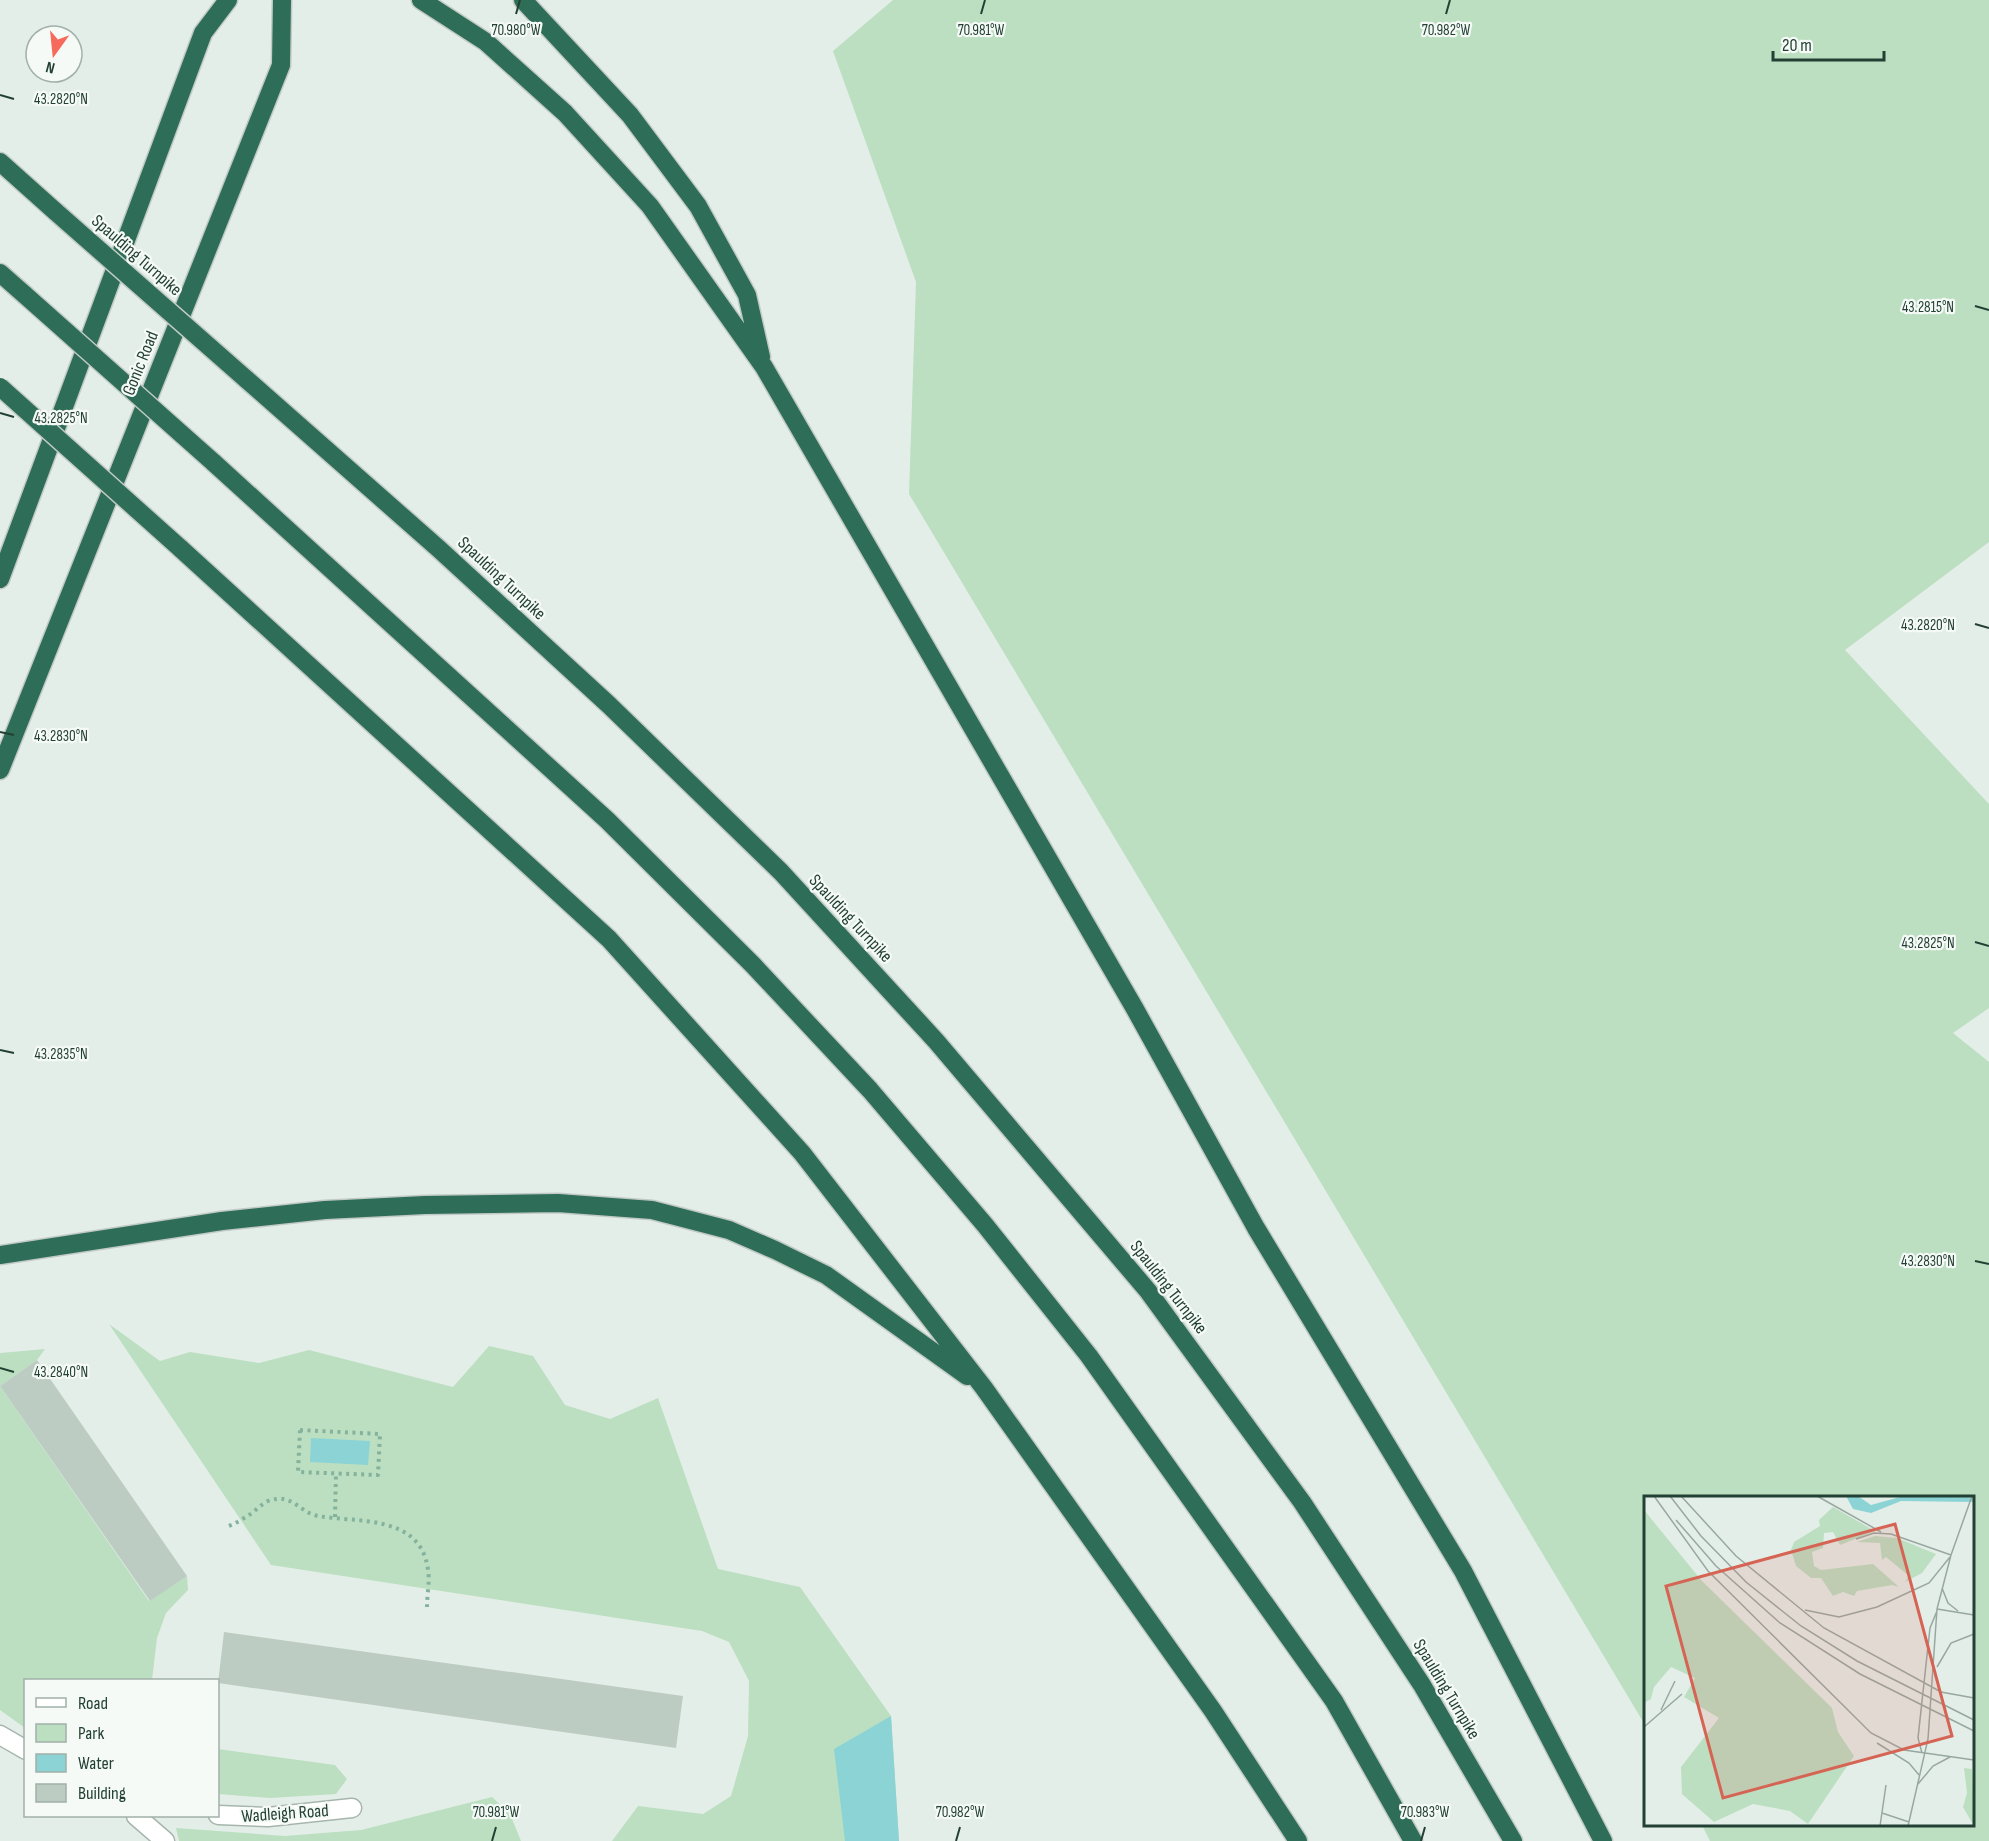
<svg xmlns="http://www.w3.org/2000/svg" width="1989" height="1841" viewBox="0 0 1989 1841" font-family="'Sofia Sans Condensed',sans-serif">
	<style>
		.green { fill: #bcdfc1 }
		.water { fill: #8bd3d4 }
		.building { fill: #bcccc3 }
		.lines { fill: none; stroke-linecap: round; stroke-linejoin: round }
		.minor-casing { stroke: #a6b6ae; stroke-width: 21 }
		.highway-casing { stroke: #c1cac6; stroke-width: 21 }
		.path { stroke: #84b29d; stroke-width: 4; stroke-dasharray: 3 4.5; stroke-linecap: butt }
		.minor { stroke: #fff; stroke-width: 18 }
		.highway { stroke: #2e6d57; stroke-width: 18 }
		.highway-bridge-casing { stroke: #c1cac6; stroke-width: 21; stroke-linecap: butt }
		.highway-bridge { stroke: #2e6d57; stroke-width: 18 }
		.ticks { fill: none; stroke: #234034; stroke-width: 2 }
		.labels { text-anchor: middle; stroke-width: 4.5; stroke-linejoin: round; paint-order: stroke }
		.street-label { font-size: 18px; fill: #234034; stroke: #f5faf7 }
		.inset-road { fill: none; stroke: #97a8a0; stroke-width: 1.5 }
		.view { fill: #d66455; fill-opacity: 0.15; stroke: #d66455; stroke-width: 3 }
		.inset-edge { fill: none; stroke: #234034; stroke-width: 3 }
		.ticks-label { font-size: 15px; text-anchor: middle; fill: #234034; stroke: #f5faf7; stroke-width: 4.5; stroke-linejoin: round; paint-order: stroke }
	</style>
	<rect width="100%" height="100%" fill="#e4eee8"/>
	<path class="green" d="M893 0H1989V542L1845 650 1989 804V1008L1953 1033 1989 1062V1841H1710L1702 1825 1972 1824V1498H1646L1645 1725 909 494 916 282 833 51Z
		M109 1324 160 1361 190 1352 259 1363 309 1350 453 1387 489 1346 533 1356 565 1405 610 1419 658 1398 718 1569 800 1587 891 1716 899 1841H612L638 1806 703 1814 731 1796 748 1736 749 1681 729 1642 702 1631 271 1565Z
		M45 1349 37 1360 0 1386 149 1601 187 1576 188 1590 166 1613 157 1638 152 1680H26L25 1728 0 1710V1353Z
		M218 1749 335 1765 347 1779 336 1794 270 1798 218 1794Z
		M492 1797 510 1814 521 1841H179L176 1828 285 1836 361 1830Z"/>
	<path class="water" d="M311 1438 370 1441 368 1465 310 1462Z
		M891 1716 899 1841H845L834 1749Z"/>
	<path class="building" d="M37 1360 187 1576 150 1601 0 1386Z
		M224 1632 683 1696 676 1748 218 1683Z"/>
	<g class="lines">
		<defs>
			<path id="minor" d="M0 1735 26 1750
				M218 1815 268 1817 352 1808
				M136 1816 165 1841"/>
			<path id="highway" d="M421 0 486 42 565 113 650 206 764 367 1135 1009 1256 1228 1463 1571 1603 1841
				M523 0 630 115 698 206 747 295 761 357
				M0 162 56 212
				M0 273 25 295
				M246 379 439 549 609 705 781 872 936 1041 1148 1291 1302 1502 1422 1685 1513 1841
				M213 462 607 820 753 965 870 1090 985 1225 1089 1356 1334 1701 1413 1841
				M180 548 609 939 802 1153 984 1388 1213 1711 1298 1841
				M0 579 203 33 228 0
				M0 770 281 65 282 0
				M0 1255 222 1221 325 1210 425 1205 558 1203 652 1210 729 1230 775 1250 826 1275 967 1376"/>
		</defs>
		<use href="#minor" class="minor-casing"/>
		<use href="#highway" class="highway-casing"/>
		<path class="path" d="M300 1430 380 1434 378 1475 298 1472Z
			M335 1517 336 1473
			M229 1526C236 1523 243 1519 249 1515 256 1511 261 1504 268 1501 292 1492 300 1513 318 1516 358 1523 421 1514 428 1570 430 1581 427 1595 427 1607"/>
		<use href="#minor" class="minor"/>
		<use href="#highway" class="highway"/>
		<defs>
			<path id="highway-bridge" d="M56 212 246 379
				M25 295 213 462
				M0 387 180 548"/>
		</defs>
		<use href="#highway-bridge" class="highway-bridge-casing"/>
		<use href="#highway-bridge" class="highway-bridge"/>
	</g>
	<path class="ticks" d="M516 14 520 0M981 14 985 0M1446 14 1450 0M0 95 14 99M1975 306 1989 310M0 413 14 417M1975 624 1989 628M0 732 14 735M1975 942 1989 946M0 1050 14 1053M1975 1261 1989 1264M0 1368 14 1372M492 1841 496 1827M956 1841 960 1827M1421 1841 1425 1827"/>
	<g class="labels">
		<g class="street-label">
			<text transform="translate(137 255) rotate(41)" y="6">Spaulding Turnpike</text>
			<text transform="translate(140 363) rotate(-68)" y="6">Gonic Road</text>
			<text transform="translate(502 578) rotate(43)" y="6">Spaulding Turnpike</text>
			<text transform="translate(851 918) rotate(47)" y="6">Spaulding Turnpike</text>
			<text transform="translate(1169 1287) rotate(52)" y="6">Spaulding Turnpike</text>
			<text transform="translate(1447 1689) rotate(59)" y="6">Spaulding Turnpike</text>
			<text transform="translate(285 1813) rotate(-4)" y="6">Wadleigh Road</text>
		</g>
	</g>
	<g transform="translate(1644 1496)">
		<rect width="330" height="330" fill="#e4eee8"/>
		<path d="M189 11 231 35 196 49 189 36 180 37 179 52 168 56 170 70 177 74 229 68 255 91 248 89 213 95 210 100 199 96 189 100 177 82H167L152 70 147 54 150 46 176 30 175 24ZM0 14 58 85 188 212 194 236 210 260 164 328 146 315 109 308 70 326 38 298 37 271 75 222 40 201 51 182 27 171 10 191 7 203 0 207ZM231 40 253 42 292 58 278 77 261 86 265 80 242 61 238 64 236 47 213 46ZM320 272 328 273 330 330 319 311 323 297Z" fill="#bcdfc1"/>
		<path d="M202 0H214L227 9 256 1 317 0 330 2V6L257 5 227 17 209 13Z" fill="#8bd3d4"/>
		<path class="inset-road" d="M10 0 64 75 227 237 260 254 330 264M26 0 57 40 102 86 157 130 213 165 330 224M37 0 92 60 180 132 297 196 330 202M173 0 237 36M32 24 72 70 136 127 216 178 330 235M212 43 230 37 247 38 307 59M298 92 304 107 314 115M293 113 307 59 328 0M293 113 330 119M161 114 195 121 233 111 285 87 306 61M293 171 307 147 330 138M17 214 31 185M0 231 38 198M233 247 265 267 275 279M278 257 274 242 286 132 293 115M274 288 289 270 306 261M238 317 265 326M236 330 242 289M264 330 284 243 293 113"/>
		<path class="view" d="M251 28 308 240 79 302 22 90Z"/>
		<rect width="330" height="330" class="inset-edge"/>
	</g>
	<g class="ticks-label">
		<text x="516" y="35">70.980°W</text>
		<text x="981" y="35">70.981°W</text>
		<text x="1446" y="35">70.982°W</text>
		<text x="61" y="104">43.2820°N</text>
		<text x="1928" y="312">43.2815°N</text>
		<text x="61" y="423">43.2825°N</text>
		<text x="1928" y="630">43.2820°N</text>
		<text x="61" y="741">43.2830°N</text>
		<text x="1928" y="948">43.2825°N</text>
		<text x="61" y="1059">43.2835°N</text>
		<text x="1928" y="1266">43.2830°N</text>
		<text x="61" y="1377">43.2840°N</text>
		<text x="496" y="1817">70.981°W</text>
		<text x="960" y="1817">70.982°W</text>
		<text x="1425" y="1817">70.983°W</text>
	</g>
	<rect x="24" y="1679" width="195" height="138" fill="#f5faf7" stroke="#a1b0a9" stroke-width="1.5"/>
	<rect x="36" y="1698" width="30" height="9" fill="#ffffff" stroke="#a1b0a9" stroke-width="1.5"/>
	<text x="78" y="1709" font-size="18" fill="#234034">Road</text>
	<rect x="36" y="1724" width="30" height="18" fill="#bcdfc1" stroke="#a1b0a9" stroke-width="1.5"/>
	<text x="78" y="1739" font-size="18" fill="#234034">Park</text>
	<rect x="36" y="1754" width="30" height="18" fill="#8bd3d4" stroke="#a1b0a9" stroke-width="1.5"/>
	<text x="78" y="1769" font-size="18" fill="#234034">Water</text>
	<rect x="36" y="1784" width="30" height="18" fill="#bcccc3" stroke="#a1b0a9" stroke-width="1.5"/>
	<text x="78" y="1799" font-size="18" fill="#234034">Building</text>
	<g transform="translate(54 54) rotate(195)"><circle r="28" fill="#f5faf7" stroke="#a1b0a9" stroke-width="1.5"/>
	<path d="M0-4.5L10 22L0 15L-10 22Z" fill="#f56a5b"/>
	<text y="-9" font-size="16" font-weight="bold" text-anchor="middle" fill="#234034">N</text>
	</g>
	<path d="M1773 51v9h111v-9" fill="none" stroke="#234034" stroke-width="3"/>
	<text x="1782" y="51" font-size="18" fill="#234034" stroke="#f5faf7" stroke-width="4.5" paint-order="stroke">20 m</text>
</svg>
